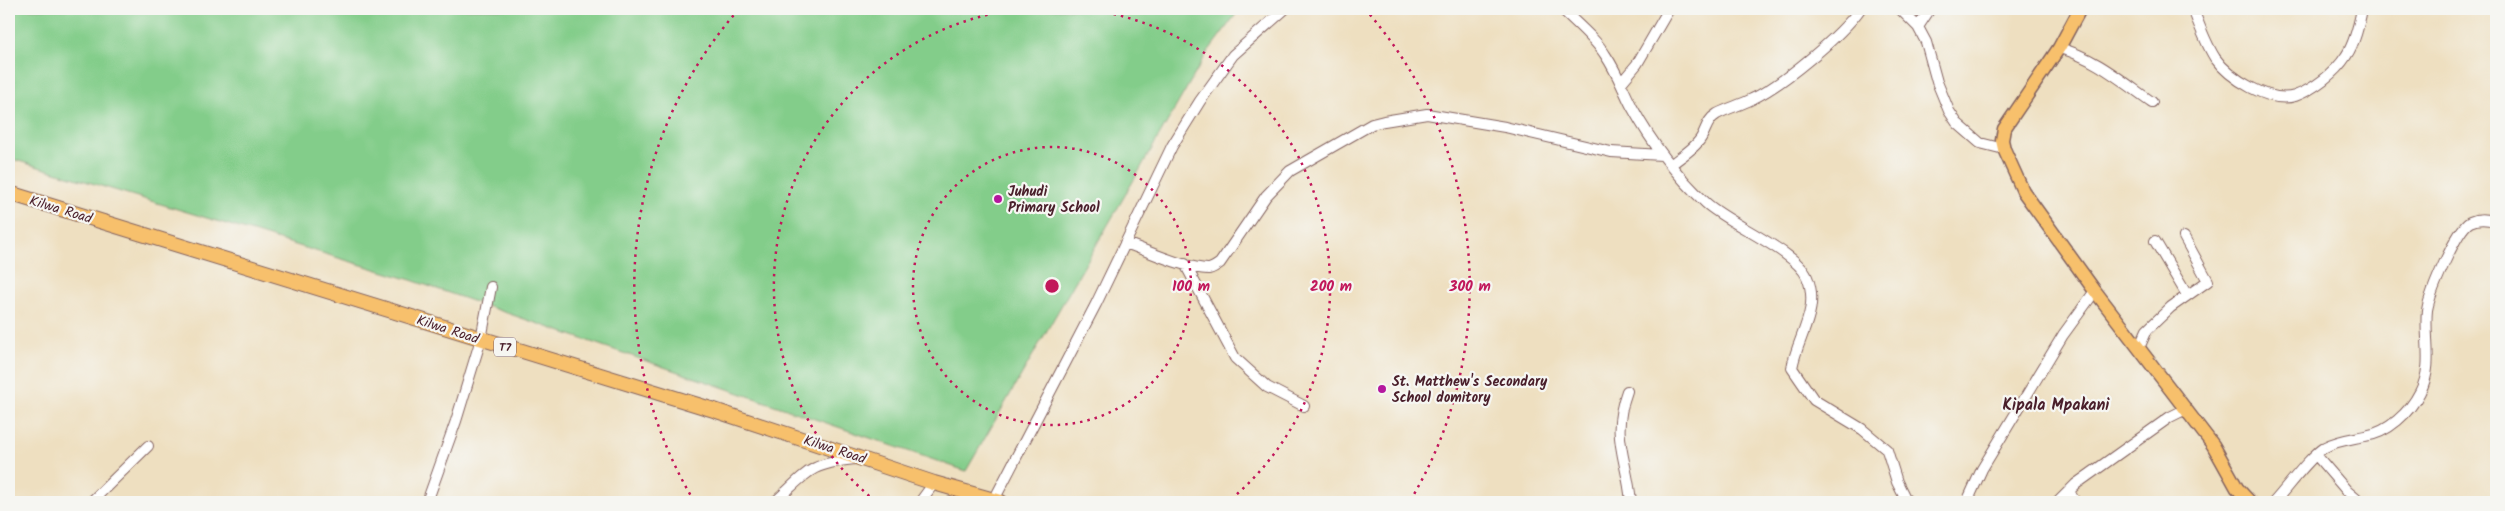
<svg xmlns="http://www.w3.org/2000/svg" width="2505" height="511" viewBox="0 0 2505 511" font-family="Kalam,sans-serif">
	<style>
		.green { fill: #83cd8a; stroke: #66765a }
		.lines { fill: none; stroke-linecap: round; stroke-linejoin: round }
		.minor-casing { stroke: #83625f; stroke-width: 12 }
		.major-casing { stroke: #83625f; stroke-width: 15 }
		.highway-casing { stroke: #83625f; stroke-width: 16 }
		.minor { stroke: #fff; stroke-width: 10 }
		.major { stroke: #f7c06c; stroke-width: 12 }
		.highway { stroke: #f7c06c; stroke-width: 14 }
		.ring { fill: none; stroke: #c2185b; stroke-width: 2.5; stroke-dasharray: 2.5 5 }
		.poi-dot { fill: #b5179e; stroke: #f6f6f2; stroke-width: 2 }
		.labels { text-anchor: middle; stroke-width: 4.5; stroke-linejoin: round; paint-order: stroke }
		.shield { fill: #f6f6f2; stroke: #7e6067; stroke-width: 1 }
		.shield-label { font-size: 12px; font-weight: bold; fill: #4a1f2b }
		.poi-label { font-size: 14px; font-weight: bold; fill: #4a1f2b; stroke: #f6f6f2; text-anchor: start }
		.street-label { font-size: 14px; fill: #4a1f2b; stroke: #f6f6f2 }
		.quarter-label { font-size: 16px; font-weight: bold; fill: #4a1f2b; stroke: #f6f6f2 }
		.centre { fill: #c2185b; stroke: #f6f6f2; stroke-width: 2.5 }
		.ring-label { font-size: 15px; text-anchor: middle; font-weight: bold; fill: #c2185b; stroke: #f6f6f2; stroke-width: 4.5; stroke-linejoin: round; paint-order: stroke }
	</style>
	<rect width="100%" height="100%" fill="#f6f6f2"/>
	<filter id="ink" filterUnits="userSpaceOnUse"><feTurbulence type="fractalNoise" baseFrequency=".02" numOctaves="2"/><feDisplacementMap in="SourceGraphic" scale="10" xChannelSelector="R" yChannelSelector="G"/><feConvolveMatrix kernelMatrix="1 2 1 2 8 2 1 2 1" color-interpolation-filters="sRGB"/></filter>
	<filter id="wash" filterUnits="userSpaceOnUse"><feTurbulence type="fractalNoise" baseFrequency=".0096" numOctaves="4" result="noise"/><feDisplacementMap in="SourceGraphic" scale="20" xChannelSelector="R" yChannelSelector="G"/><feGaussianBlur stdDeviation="1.12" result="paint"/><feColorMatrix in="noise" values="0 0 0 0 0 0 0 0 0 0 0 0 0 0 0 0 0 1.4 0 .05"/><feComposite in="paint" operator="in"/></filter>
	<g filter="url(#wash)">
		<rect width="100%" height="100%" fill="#eedfc0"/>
		<path class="green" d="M9 9H1240L1207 53 966 471 411 280 9 158Z"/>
	</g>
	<g filter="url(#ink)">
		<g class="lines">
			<defs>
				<path id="minor" d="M1562 9C1577 24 1595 38 1606 56 1617 72 1623 90 1632 107 1651 142 1677 176 1706 203 1729 224 1796 251 1807 277 1821 310 1797 337 1792 368L1814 400 1862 429 1887 450 1897 482 1907 502
					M1900 9 1918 27 1926 42 1937 82 1949 111 1957 123 1980 143 2004 149
					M2193 9C2199 25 2206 44 2215 58 2229 78 2270 104 2295 96 2314 89 2335 73 2346 56 2355 43 2359 24 2362 9
					M1918 27 1930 9
					M2059 48C2094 57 2123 82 2152 102
					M1621 83 1637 64 1669 9
					M1672 164C1680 157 1691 151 1698 142 1706 134 1705 121 1717 114 1728 108 1741 105 1752 99 1782 85 1841 36 1860 9
					M2155 241 2187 295
					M1125 243C1146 250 1189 270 1209 269 1213 268 1216 266 1220 263L1266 196 1290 171 1372 124 1384 121 1427 114 1505 127 1611 152 1662 155
					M1185 264 1235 358 1267 387 1304 406
					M2139 348 2147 330 2171 307 2208 281 2184 237
					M1627 391C1610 438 1627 457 1631 502
					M2316 455 2347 491 2360 502
					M2069 491 2075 502
					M994 500 1096 304 1172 146 1200 101 1233 55 1285 9
					M91 502 148 446
					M427 502 456 421 481 339 491 287
					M775 502C808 472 808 464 855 459
					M920 502 934 483
					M1967 502 1982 469 2063 335 2095 291
					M2058 502 2076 484 2170 417 2184 410
					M2274 502C2287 488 2310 456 2325 447 2338 440 2351 439 2365 436 2388 433 2410 412 2420 392 2434 366 2424 337 2427 310 2430 293 2456 230 2470 222 2479 218 2488 219 2496 222"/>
				<path id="major" d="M2080 9 2059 48 2004 129 2002 140 2004 149 2023 191 2095 291 2213 445 2237 488 2250 502"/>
				<path id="highway" d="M9 193 714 410 934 483 1001 502"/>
			</defs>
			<use href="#minor" class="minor-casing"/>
			<use href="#major" class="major-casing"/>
			<use href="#highway" class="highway-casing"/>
			<use href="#minor" class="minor"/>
			<use href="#major" class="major"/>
			<use href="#highway" class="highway"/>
		</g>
	</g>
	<g class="ring">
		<circle cx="1052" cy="286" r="139"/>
		<path d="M875 501A279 279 0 0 1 1020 9M1084 9A279 279 0 0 1 1229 501"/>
		<path d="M694 501A418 418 0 0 1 739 9M1365 9A418 418 0 0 1 1410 501"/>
	</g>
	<g class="poi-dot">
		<circle cx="998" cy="199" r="5"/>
		<circle cx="1382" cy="389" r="5"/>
	</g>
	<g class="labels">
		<rect class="shield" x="494" y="337.5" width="22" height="19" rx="4"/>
		<g class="shield-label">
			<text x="505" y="351">T7</text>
		</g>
		<g class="poi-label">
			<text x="1008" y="196">Juhudi<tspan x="1008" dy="16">Primary School</tspan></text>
			<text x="1392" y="386">St. Matthew's Secondary<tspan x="1392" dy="16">School domitory</tspan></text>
		</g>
		<g class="street-label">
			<text transform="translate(61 209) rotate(17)" y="5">Kilwa Road</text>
			<text transform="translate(448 329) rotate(18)" y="5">Kilwa Road</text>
			<text transform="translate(835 449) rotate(18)" y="5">Kilwa Road</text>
		</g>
		<g class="quarter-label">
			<text x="2056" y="410">Kipala Mpakani</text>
		</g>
	</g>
	<circle cx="1052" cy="286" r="8" class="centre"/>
	<g class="ring-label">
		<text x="1191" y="291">100 m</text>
		<text x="1331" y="291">200 m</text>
		<text x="1470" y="291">300 m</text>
	</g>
	<rect width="2505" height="511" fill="none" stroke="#f6f6f2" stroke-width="30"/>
</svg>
